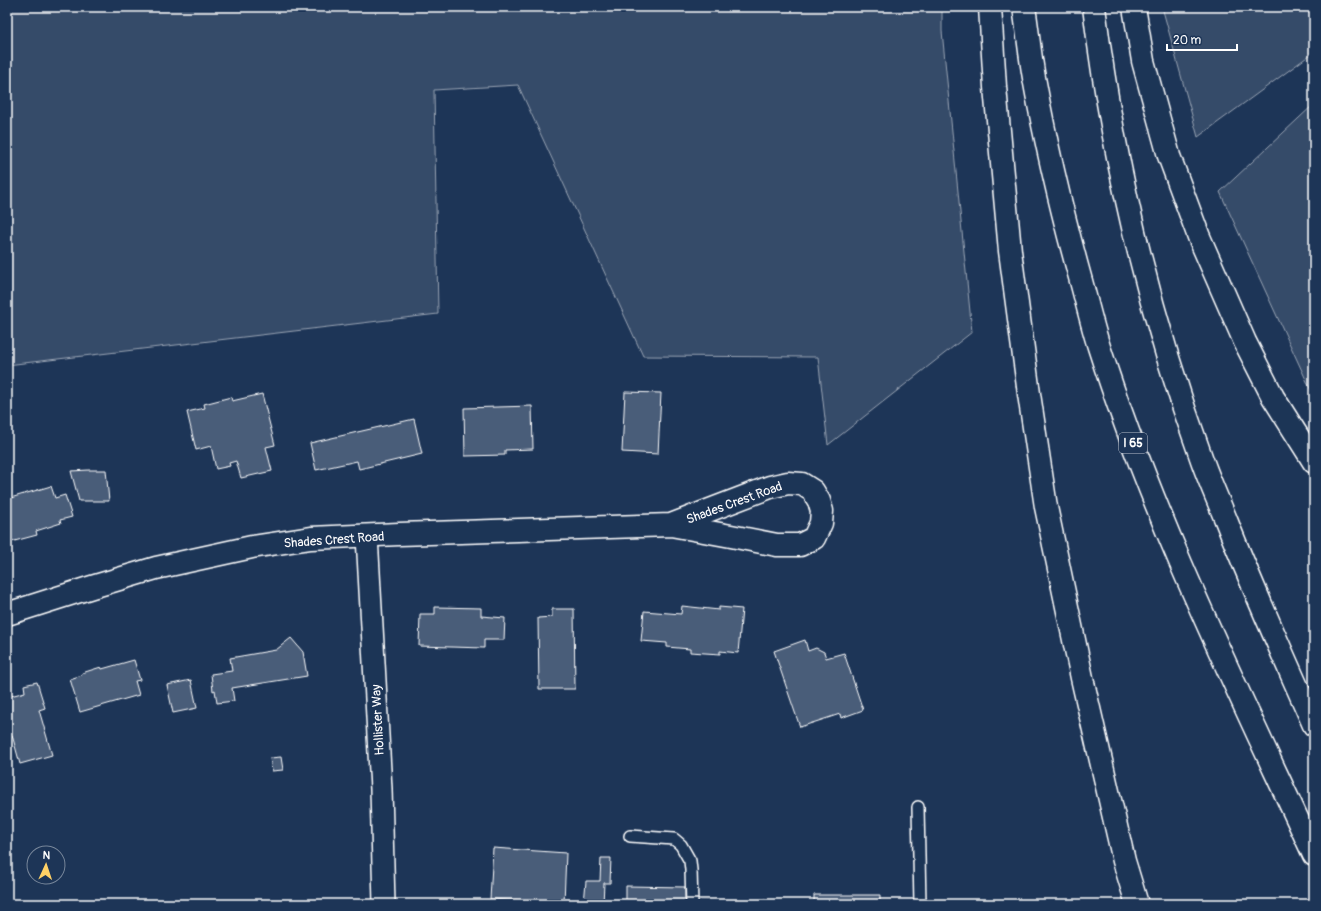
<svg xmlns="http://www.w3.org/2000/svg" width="1321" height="911" viewBox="0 0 1321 911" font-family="Pangolin,sans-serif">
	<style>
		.green { fill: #364b69; stroke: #9aa5b4 }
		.building { fill: #4a5d79; stroke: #fff }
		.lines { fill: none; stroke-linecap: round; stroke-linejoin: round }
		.lane-casing { stroke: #fff; stroke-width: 14 }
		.street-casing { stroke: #fff; stroke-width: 24 }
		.secondary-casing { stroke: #fff; stroke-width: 25 }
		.highway-casing { stroke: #fff; stroke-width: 25 }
		.lane { stroke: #1d3557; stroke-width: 11 }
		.street { stroke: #1d3557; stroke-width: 21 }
		.secondary { stroke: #1d3557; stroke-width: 22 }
		.highway { stroke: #1d3557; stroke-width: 22 }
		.labels { text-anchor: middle; stroke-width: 3; stroke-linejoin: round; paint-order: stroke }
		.shield { fill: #1d3557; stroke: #bbc2cd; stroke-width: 1 }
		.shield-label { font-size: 12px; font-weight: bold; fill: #fff }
		.street-label { font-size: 13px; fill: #fff; stroke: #1d3557 }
	</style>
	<rect width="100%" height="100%" fill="#1d3557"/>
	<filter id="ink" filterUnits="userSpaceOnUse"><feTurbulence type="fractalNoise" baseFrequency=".025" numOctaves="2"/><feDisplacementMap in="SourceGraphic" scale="8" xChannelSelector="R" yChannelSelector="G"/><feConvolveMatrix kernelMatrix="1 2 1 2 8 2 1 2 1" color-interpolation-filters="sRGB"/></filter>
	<g filter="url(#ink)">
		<path class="green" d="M7 7H942V31L972 332 828 445 818 357 643 356 518 85 434 90 438 314 7 365Z
			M1162 7H1314V52L1198 137Z
			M1314 104V397L1220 192Z"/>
		<path class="building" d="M625 392 661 393 658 454 622 452Z
			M262 394 275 445 266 447 272 471 241 478 236 461 229 463 230 466 216 469 211 446 196 450 187 412 205 408 204 404 231 397 232 401Z
			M532 406 533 449 505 450V455L465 456 464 408Z
			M414 419 422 454 359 469 357 461 316 470 310 443Z
			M89 470H106L109 501H79L71 471Z
			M51 486 55 498 65 495 72 517 60 520 61 523 36 531 37 535 7 543V499Z
			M682 606 719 610V607L742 609 738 653 720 651V654L690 652V649L667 647V643L641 641 644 611 681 614Z
			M435 607 481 608V616L505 618 504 640H484V648L419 646 420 614H435Z
			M552 609H574L575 689H539L538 618 552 617Z
			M291 638 303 652 307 676 232 688 234 701 217 703 215 690 213 691 211 674 232 671 230 658 276 650Z
			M805 640 808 651 816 648 824 652 826 658 844 653 863 710 841 718 840 714 800 727 774 651Z
			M134 660 140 680 135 681 139 695 80 712 70 679 82 675V673L101 667 102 669Z
			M191 680 197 708 173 713 167 685Z
			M37 682 45 708 39 710 52 755 20 764 12 735 7 736V697L25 692 24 685Z
			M281 757 283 770 272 771 270 758Z
			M493 848 566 853 564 903 490 899Z
			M601 858H611L610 883H604L603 904H584L586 881H600Z
			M626 886 685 887V904H626Z
			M814 895H880V904H814Z
			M515 900 539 902V904H515Z
			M765 900V904H700V902Z"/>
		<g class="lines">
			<defs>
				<path id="lane" d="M918 807 920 904
					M630 836 674 839 681 845 690 861 691 870 692 904"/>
				<path id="street" d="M367 536 381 789 384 904"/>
				<path id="secondary" d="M7 614 92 587 156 568 252 547 311 538 399 534 671 525 731 536 777 545H800L814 538 821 523 822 511 819 501 813 491 802 484 788 483 770 487 671 525"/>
				<path id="highway" d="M990 7 995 87 1010 251 1029 394 1046 507 1082 678 1124 861 1137 904
					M1024 7C1028 32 1030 58 1035 83 1047 150 1063 216 1081 281 1087 303 1092 325 1099 347 1155 523 1237 688 1314 855
					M1094 7C1113 161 1149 314 1202 460 1209 480 1218 500 1226 520 1253 589 1284 657 1314 725
					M1134 7 1143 61 1169 156 1199 237 1245 342 1273 397 1314 462"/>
			</defs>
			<use href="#lane" class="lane-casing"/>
			<use href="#street" class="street-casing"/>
			<use href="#secondary" class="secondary-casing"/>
			<use href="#highway" class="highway-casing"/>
			<use href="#lane" class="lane"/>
			<use href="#street" class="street"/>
			<use href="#secondary" class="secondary"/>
			<use href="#highway" class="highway"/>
		</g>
	</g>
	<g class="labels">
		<rect class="shield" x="1119" y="433" width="28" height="20" rx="3"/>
		<g class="shield-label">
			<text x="1133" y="447">I 65</text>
		</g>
		<g class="street-label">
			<text transform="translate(734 502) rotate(-20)" y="5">Shades Crest Road</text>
			<text transform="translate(334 539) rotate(-4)" y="5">Shades Crest Road</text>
			<text transform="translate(377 720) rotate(-93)" y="5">Hollister Way</text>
		</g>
	</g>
	<rect width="1321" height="911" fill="none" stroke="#1d3557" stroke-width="24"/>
	<rect x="12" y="12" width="1297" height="887" fill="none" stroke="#fff" stroke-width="1.5" filter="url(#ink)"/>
	<g transform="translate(46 865) rotate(3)"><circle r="19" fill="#1d3557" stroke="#77869a"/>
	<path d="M0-3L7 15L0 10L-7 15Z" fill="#ffd166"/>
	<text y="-6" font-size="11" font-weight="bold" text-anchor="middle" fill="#ffffff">N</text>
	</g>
	<path d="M1167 44v6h70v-6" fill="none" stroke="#ffffff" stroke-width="2"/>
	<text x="1173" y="44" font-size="12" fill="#ffffff" stroke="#1d3557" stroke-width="3" paint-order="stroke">20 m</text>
</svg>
